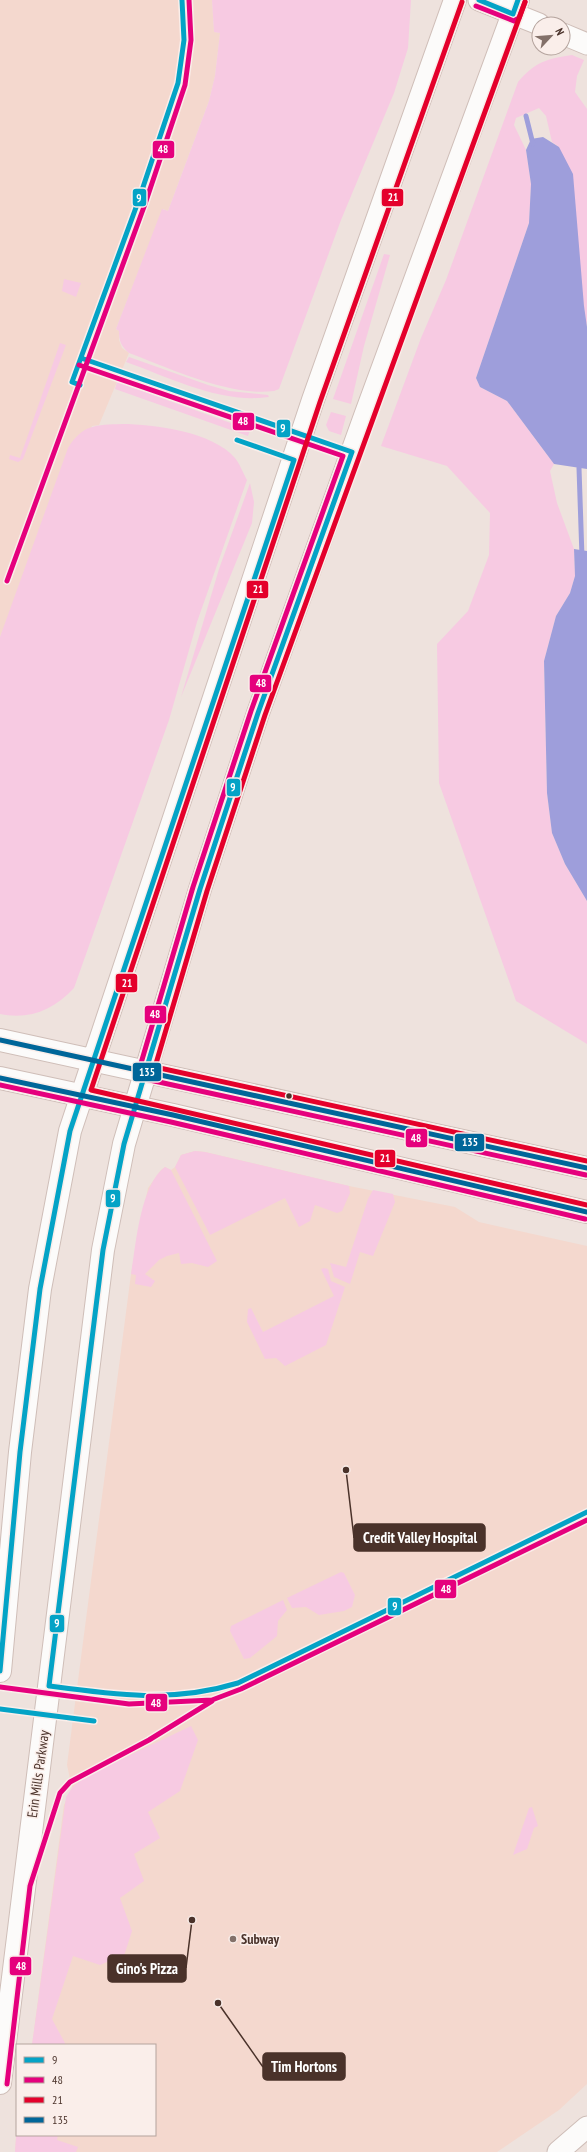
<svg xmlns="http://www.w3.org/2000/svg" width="587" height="2152" viewBox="0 0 587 2152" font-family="'PT Sans Narrow',sans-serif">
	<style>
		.built { fill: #f4d8ce }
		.green { fill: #f7cae2 }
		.water { fill: #9e9edb }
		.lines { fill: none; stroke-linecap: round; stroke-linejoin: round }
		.stream { stroke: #9e9edb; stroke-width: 5 }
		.minor-casing { stroke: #cfbeb8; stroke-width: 23 }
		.major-casing { stroke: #cfbeb8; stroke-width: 24 }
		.minor { stroke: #fcfbfa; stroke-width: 21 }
		.major { stroke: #fcfbfa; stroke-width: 22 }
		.bus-1-casing { stroke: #faeeea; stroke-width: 8 }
		.bus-2-casing { stroke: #faeeea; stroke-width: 8 }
		.bus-3-casing { stroke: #faeeea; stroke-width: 8 }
		.bus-4-casing { stroke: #faeeea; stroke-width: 8 }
		.bus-1 { stroke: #04a3c6; stroke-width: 5 }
		.bus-2 { stroke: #e5007d; stroke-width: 5 }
		.bus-3 { stroke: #e4002b; stroke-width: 5 }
		.bus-4 { stroke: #069; stroke-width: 5 }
		.bus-dot { fill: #4a322a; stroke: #faeeea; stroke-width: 1.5 }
		.poi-dot { fill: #837069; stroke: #faeeea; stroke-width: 1.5 }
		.labels { text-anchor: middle; stroke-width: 3; stroke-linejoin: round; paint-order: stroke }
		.street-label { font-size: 14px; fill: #4a322a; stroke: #faeeea }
		.poi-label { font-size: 14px; font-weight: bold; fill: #4a322a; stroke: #faeeea; text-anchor: start }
		.leader { fill: none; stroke: #4a322a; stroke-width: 1.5 }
		.callout-dot { fill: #4a322a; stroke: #faeeea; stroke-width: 1.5 }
		.callout { fill: #4a322a; stroke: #4a322a; stroke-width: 1.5 }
		.callout-label { font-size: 15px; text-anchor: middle; font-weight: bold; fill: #fff }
		.line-badge { stroke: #faeeea; stroke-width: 1.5 }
		.badge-label { font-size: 11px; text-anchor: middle; font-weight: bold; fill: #fff }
	</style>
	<rect width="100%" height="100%" fill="#eee2dd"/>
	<path class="built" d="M0 0H212L214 32 220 33 215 76 209 101 168 211 163 209 116 329 119 331V340L122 348 129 353 99 425 92 426 0 637Z
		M195 1151 205 1152 349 1186 455 1207 479 1222 587 1246V2084L559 2110 497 2152H15L17 2123V2135H155V2045H32L64 1805 72 1788 67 1765 131 1274 148 1188 161 1170 165 1167 171 1170 175 1167 181 1155Z"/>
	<path class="green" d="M212 0H411L408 48 394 93 341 220 279 389 274 391C231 397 169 368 129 353 121 346 119 341 119 331L116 329 162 209 168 211 209 101 215 76 220 33 214 32Z
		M572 55 584 60 577 76 575 92 587 109V327L559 147 552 142 546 116 539 108 516 118 514 125 526 150 531 184 529 223 476 378 480 387 507 401 554 464 550 471 557 503 574 549 575 576 570 593 556 616 544 661 547 793 552 833 565 864 587 901V1044L516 1001 439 783 437 644 468 611 489 555 490 513 447 466 381 446 421 338 446 280 518 82C535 62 546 59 572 55Z
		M384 254 390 255 364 346 351 404 333 399Z
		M64 279 81 283 76 297 62 291Z
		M60 343 66 345 23 459 18 462 9 459 10 455 20 458Z
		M129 357 208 385 229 391 268 395 269 397C221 404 171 378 126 362Z
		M117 382 250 430 248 436 115 389Z
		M331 412 346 416 341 435 329 431 326 425Z
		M122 424C154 424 213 432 235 458 240 464 243 473 247 480L197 622 169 720 74 988C54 1010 29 1020 0 1014V637L68 448C83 424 96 425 122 424Z
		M250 483 254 502 252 523 181 697 219 569Z
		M195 1151 205 1152 349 1186 350 1193 342 1211 337 1213 315 1205 310 1221 299 1227 285 1198 210 1235 175 1167 181 1155Z
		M165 1167 171 1170 217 1261 208 1267 192 1263 181 1264 179 1253 167 1256 159 1260 145 1274 155 1281 151 1287 135 1284 136 1275 131 1274C136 1245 140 1185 165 1167Z
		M373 1190 393 1194 395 1202 373 1256 360 1252 350 1284 334 1277 330 1263 346 1267 368 1199Z
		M324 1268 328 1269 331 1281 345 1287 326 1345 285 1366 276 1358 265 1359 247 1322 248 1309 251 1308 263 1332 334 1296 321 1269Z
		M341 1572 344 1573 355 1595 352 1607 344 1611 319 1615 306 1607 292 1608 287 1598Z
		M283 1600 287 1610 278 1621 277 1636 250 1658 244 1659 230 1631 231 1626Z
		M191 1726 198 1740 180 1791 148 1812 160 1838 134 1854 144 1881 120 1898 132 1931 122 1962 109 1957 107 1962 100 1965 73 1956 52 2019 66 2045H32L66 1797 72 1788 84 1777Z
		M532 1807 538 1826 534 1828 527 1849 513 1855 529 1808Z
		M17 2123V2135H58L57 2140 78 2147 76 2152H15Z"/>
	<path class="water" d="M543 137 559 147 573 174 584 306 587 327V469L554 464 507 401 480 387 476 378 529 223 531 184 526 150 531 139Z
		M574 549 587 551V901L565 864 552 833 547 793 544 661 556 616 570 593 575 576Z"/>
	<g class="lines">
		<path class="stream" d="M526 116 533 144
			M582 462 579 468 582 557"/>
		<defs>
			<path id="minor" d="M479 0 539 24
				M563 34 587 44
				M558 2152 587 2127"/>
			<path id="major" d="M0 1040 587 1168
				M0 1078 173 1115 587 1212
				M0 1671 20 1452 40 1289 70 1131 313 400 455 0
				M0 2083 103 1250 124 1144 200 889 258 713 365 416 518 0"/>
		</defs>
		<use href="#minor" class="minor-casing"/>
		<use href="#major" class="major-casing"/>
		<use href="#minor" class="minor"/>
		<use href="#major" class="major"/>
		<defs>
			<path id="bus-1" d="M479 0 513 14 518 0
				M81 358 352 452 258 713 200 889 124 1144 103 1250 49 1686C115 1695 173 1703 238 1683L587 1512
				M80 385 72 382 138 202 178 83 184 40 182 0
				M0 1671 20 1452 40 1289 70 1131 294 460 237 440
				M0 1709 94 1721"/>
			<path id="bus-2" d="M476 6 514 21 519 18 525 2
				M79 365 343 456 251 711 193 887 139 1070 140 1076 145 1079 586 1175
				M7 581 145 204 185 85 191 40 189 0
				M0 1085 171 1122 585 1219
				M0 1687 129 1704 212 1700 241 1689 587 1520
				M7 2084 30 1886 60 1793 70 1782 149 1740 212 1701"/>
			<path id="bus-3" d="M462 2 320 402 91 1090 587 1205
				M525 2 265 715 207 891 155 1067 587 1161"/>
			<path id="bus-4" d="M0 1040 587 1168
				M0 1078 173 1115 587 1212"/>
		</defs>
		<use href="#bus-1" class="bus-1-casing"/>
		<use href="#bus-2" class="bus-2-casing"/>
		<use href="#bus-3" class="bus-3-casing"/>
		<use href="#bus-4" class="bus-4-casing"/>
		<use href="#bus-1" class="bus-1"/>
		<use href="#bus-2" class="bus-2"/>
		<use href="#bus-3" class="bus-3"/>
		<use href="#bus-4" class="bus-4"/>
	</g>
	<circle class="bus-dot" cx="289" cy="1096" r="3.5"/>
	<circle class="poi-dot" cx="233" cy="1939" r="4"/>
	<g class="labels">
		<g class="street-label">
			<text transform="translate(38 1774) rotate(-82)" y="5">Erin Mills Parkway</text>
		</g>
		<g class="poi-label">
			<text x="241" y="1944">Subway</text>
		</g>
	</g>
	<path class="leader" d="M346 1470L354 1538M192 1920L186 1968M218 2003L263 2067"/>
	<g class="callout-dot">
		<circle cx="346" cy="1470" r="4"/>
		<circle cx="192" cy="1920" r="4"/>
		<circle cx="218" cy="2003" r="4"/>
	</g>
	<g class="callout">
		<rect x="354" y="1524" width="131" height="27" rx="4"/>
		<rect x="108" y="1955" width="78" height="27" rx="4"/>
		<rect x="263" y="2053" width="82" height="27" rx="4"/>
	</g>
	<g class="callout-label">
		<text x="420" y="1543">Credit Valley Hospital</text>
		<text x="147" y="1974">Gino's Pizza</text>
		<text x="304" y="2072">Tim Hortons</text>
	</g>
	<g class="line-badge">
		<rect x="152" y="140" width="23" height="19" rx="4" fill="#e5007d"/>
		<rect x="381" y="188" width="23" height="19" rx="4" fill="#e4002b"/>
		<rect x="132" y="188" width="15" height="19" rx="4" fill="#04a3c6"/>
		<rect x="232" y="412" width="23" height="19" rx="4" fill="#e5007d"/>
		<rect x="276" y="419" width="15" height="19" rx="4" fill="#04a3c6"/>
		<rect x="246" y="580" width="23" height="19" rx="4" fill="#e4002b"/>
		<rect x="249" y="674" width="23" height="19" rx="4" fill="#e5007d"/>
		<rect x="226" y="778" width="15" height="19" rx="4" fill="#04a3c6"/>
		<rect x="115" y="973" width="23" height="20" rx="4" fill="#e4002b"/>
		<rect x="144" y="1005" width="23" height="19" rx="4" fill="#e5007d"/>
		<rect x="132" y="1062" width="30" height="20" rx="4" fill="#069"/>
		<rect x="405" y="1128" width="23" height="20" rx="4" fill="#e5007d"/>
		<rect x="454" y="1133" width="31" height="19" rx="4" fill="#069"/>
		<rect x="374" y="1149" width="22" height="19" rx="4" fill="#e4002b"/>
		<rect x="105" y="1189" width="16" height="19" rx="4" fill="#04a3c6"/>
		<rect x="434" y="1579" width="23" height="20" rx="4" fill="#e5007d"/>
		<rect x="387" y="1597" width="15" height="19" rx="4" fill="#04a3c6"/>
		<rect x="49" y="1614" width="16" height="19" rx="4" fill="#04a3c6"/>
		<rect x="145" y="1693" width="23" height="19" rx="4" fill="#e5007d"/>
		<rect x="9" y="1956" width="23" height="20" rx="4" fill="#e5007d"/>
	</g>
	<g class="badge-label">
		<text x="163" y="153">48</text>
		<text x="393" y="201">21</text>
		<text x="139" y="202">9</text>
		<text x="243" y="425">48</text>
		<text x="283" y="432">9</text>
		<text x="258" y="593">21</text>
		<text x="261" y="687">48</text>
		<text x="233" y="791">9</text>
		<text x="127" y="987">21</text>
		<text x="155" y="1018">48</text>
		<text x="147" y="1076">135</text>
		<text x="416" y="1142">48</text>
		<text x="470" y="1146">135</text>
		<text x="385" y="1162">21</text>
		<text x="113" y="1202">9</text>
		<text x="446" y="1593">48</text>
		<text x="395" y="1610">9</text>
		<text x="57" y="1627">9</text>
		<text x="156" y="1707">48</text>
		<text x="21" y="1970">48</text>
	</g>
	<rect x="16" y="2044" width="140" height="92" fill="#faeeea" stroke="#b4a39d"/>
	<rect x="24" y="2057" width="20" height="6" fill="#04a3c6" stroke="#b4a39d"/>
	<text x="52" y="2064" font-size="12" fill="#4a322a">9</text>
	<rect x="24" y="2077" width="20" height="6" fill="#e5007d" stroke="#b4a39d"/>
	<text x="52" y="2084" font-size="12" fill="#4a322a">48</text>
	<rect x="24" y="2097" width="20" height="6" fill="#e4002b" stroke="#b4a39d"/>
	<text x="52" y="2104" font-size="12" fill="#4a322a">21</text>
	<rect x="24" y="2117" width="20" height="6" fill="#006699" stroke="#b4a39d"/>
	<text x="52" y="2124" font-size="12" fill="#4a322a">135</text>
	<g transform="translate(551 36) rotate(64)"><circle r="19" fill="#faeeea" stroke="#b4a39d"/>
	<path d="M0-3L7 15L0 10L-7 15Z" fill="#837069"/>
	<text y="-6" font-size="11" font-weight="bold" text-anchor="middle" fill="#4a322a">N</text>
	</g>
</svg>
